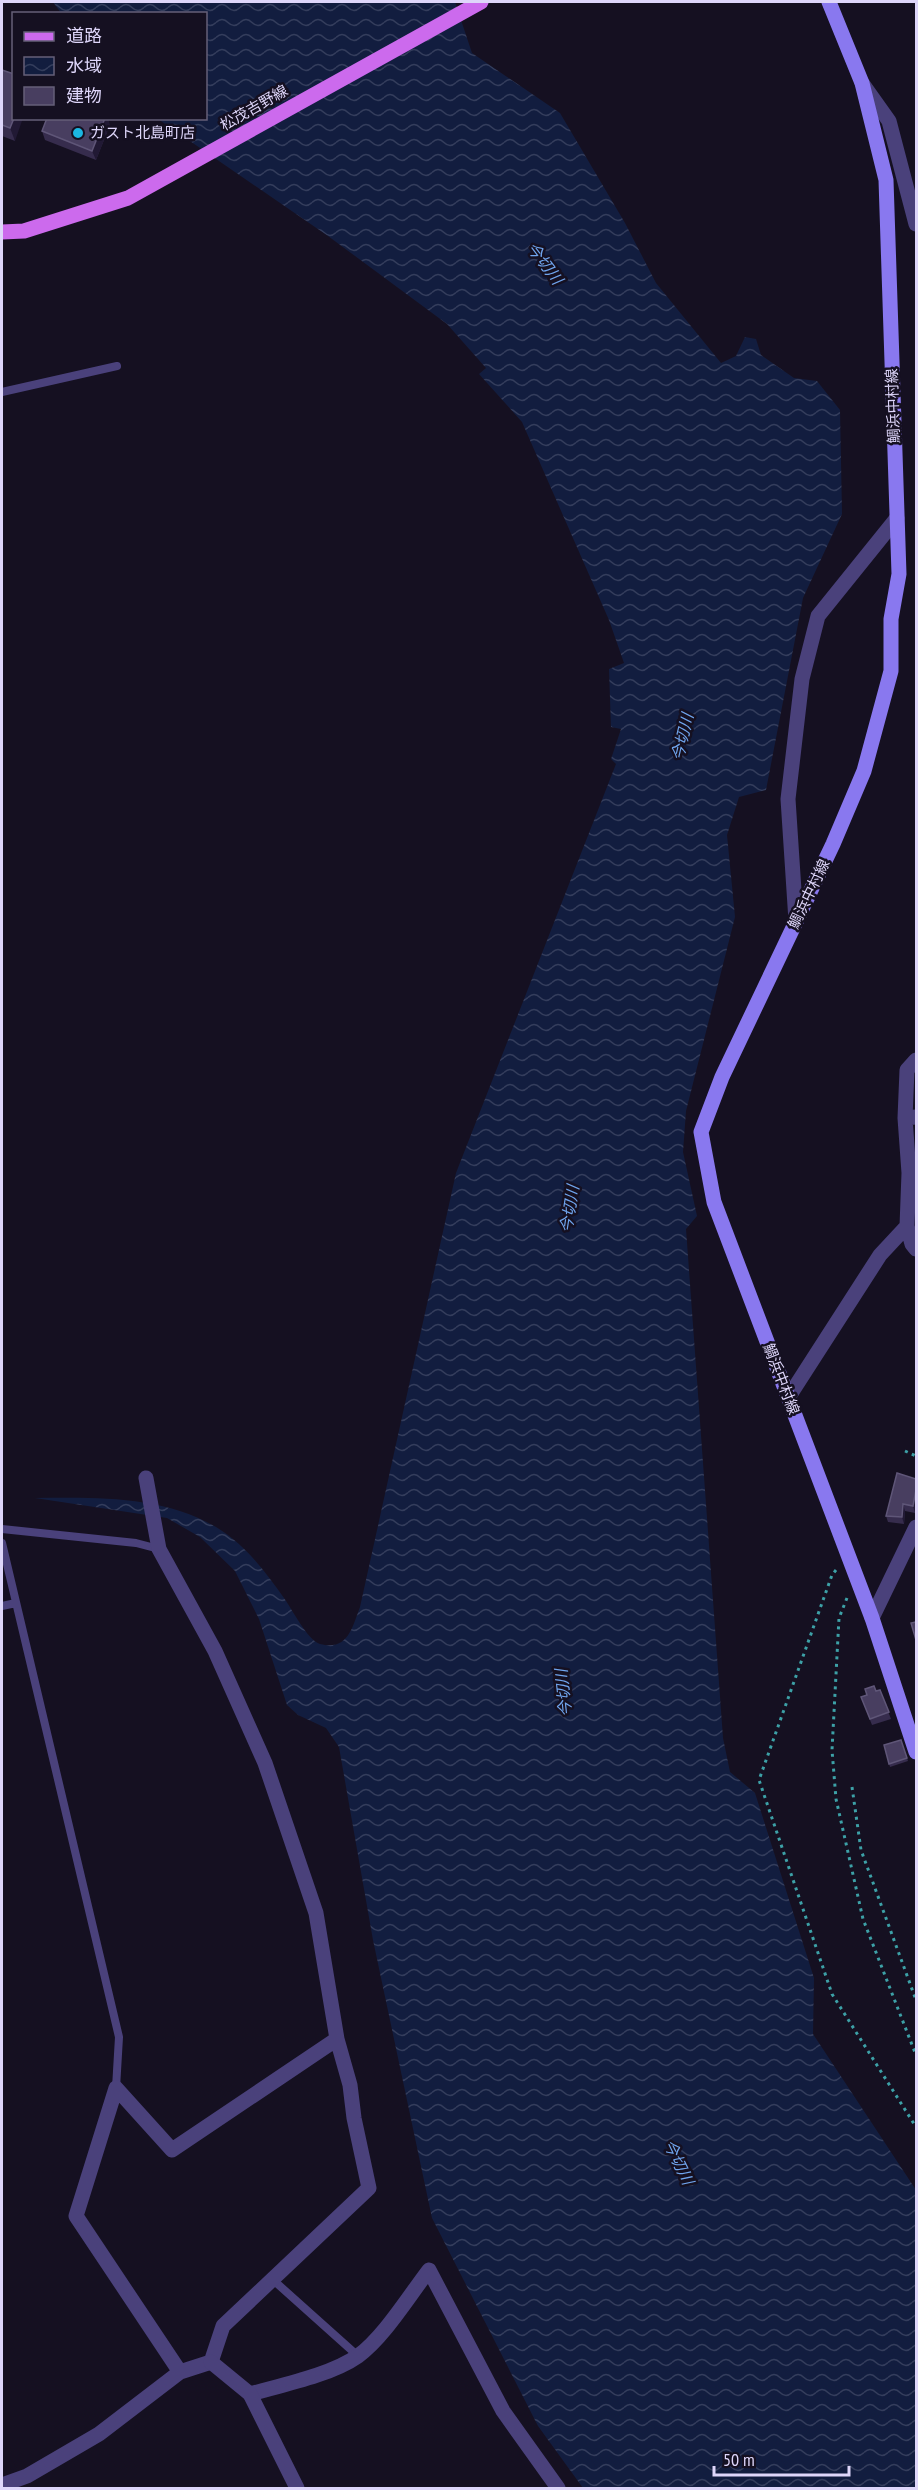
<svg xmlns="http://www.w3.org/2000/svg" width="918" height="2490" viewBox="0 0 918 2490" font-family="'PT Sans Narrow','Noto Sans JP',sans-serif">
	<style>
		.water { fill: url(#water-waves) }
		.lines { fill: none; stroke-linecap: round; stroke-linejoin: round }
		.path { stroke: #3da1a7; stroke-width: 3; stroke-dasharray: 3 4.5; stroke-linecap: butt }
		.service { stroke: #4a417b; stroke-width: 8 }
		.minor { stroke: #4a417b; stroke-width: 15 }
		.tertiary { stroke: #4a417b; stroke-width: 15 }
		.secondary { stroke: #8978ef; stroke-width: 15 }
		.primary { stroke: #cc6aed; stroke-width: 15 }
		.wall { fill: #362c4d }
		.shaded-wall { fill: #211934 }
		.building { fill: #483e60; stroke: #5f5678; stroke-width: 1.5 }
		.poi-dot { fill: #1bb6e1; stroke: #151021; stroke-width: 2 }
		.labels { text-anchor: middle; stroke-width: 5; stroke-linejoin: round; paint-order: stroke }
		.street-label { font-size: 15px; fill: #ded6fa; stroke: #151021 }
		.poi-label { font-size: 15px; fill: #ded6fa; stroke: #151021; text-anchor: start }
		.water-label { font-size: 16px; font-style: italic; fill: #70a5ee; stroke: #151021 }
	</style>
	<defs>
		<pattern id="water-waves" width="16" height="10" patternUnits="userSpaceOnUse" patternTransform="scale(1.5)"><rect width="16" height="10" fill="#121d3f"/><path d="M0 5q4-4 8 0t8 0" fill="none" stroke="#343d5c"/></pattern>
	</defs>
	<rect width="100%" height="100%" fill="#151021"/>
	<path class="water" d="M53 2H455L472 53 560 113 625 223 656 283 721 363 736 356 745 337 756 339 761 355 794 378 817 381 840 410 842 514 803 598 766 790 739 797 727 835 735 917 686 1111 683 1152 697 1216 686 1229 723 1738 730 1772 755 1793 814 1978 813 2034 916 2190V2488H583L538 2426 432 2218 373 1940 339 1747 326 1728 298 1715 287 1705 259 1619 235 1571 200 1537 167 1518 35 1498C101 1497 179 1495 233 1539 252 1554 270 1578 284 1598 292 1609 308 1641 320 1644 348 1651 352 1628 360 1607L456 1173 616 764 611 759 621 729 611 727 609 669 624 663 609 620 522 422 479 374 486 368 447 324 328 236 158 119 206 118V14L61 13Z"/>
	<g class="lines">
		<path class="path" d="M905 1451 916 1456
			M836 1570 832 1575 759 1780 832 1994 916 2127
			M847 1598 839 1618 832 1750 836 1799 863 1919 916 2055
			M852 1787 861 1850 916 2000"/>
		<path class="service" d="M2 392 117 366
			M2 1529 136 1543 159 1549
			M2 1543 119 2037 116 2088
			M2 1606 16 1603
			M272 2279 358 2356"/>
		<path class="minor" d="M862 83 889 121 916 224
			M796 921 788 799 802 679 818 616 897 518
			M905 1118 907 1070 916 1060
			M907 1226 909 1173 905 1118 916 1117
			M788 1398 880 1255 907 1226 912 1244 916 1249
			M872 1618 916 1527
			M180 2372 76 2216 116 2088 172 2150 337 2039
			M250 2394C282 2385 331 2375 358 2356 384 2337 409 2296 429 2270L503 2411 558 2488
			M2 2485 27 2476 99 2434 180 2372 211 2362 223 2326 369 2188 354 2118 350 2085 337 2039 316 1913 265 1763 215 1651 159 1549 146 1478"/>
		<path class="tertiary" d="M211 2362 250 2394 297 2488"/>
		<path class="secondary" d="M829 2 862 83 886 180 899 574 891 619V671L864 771 833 844 722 1077 701 1132 714 1202 872 1618 916 1752"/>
		<path class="primary" d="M2 232 24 231 128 198 481 2"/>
	</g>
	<path class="wall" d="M2 70 15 141 2 136Z
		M110 125 96 160 45 140 42 131Z
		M916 1479 915 1513 905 1511 904 1524 888 1522 886 1516Z
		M880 1690 891 1719 872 1725 861 1697Z
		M901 1740 908 1761 890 1767 884 1745Z"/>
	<path class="shaded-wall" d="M14 118H23L15 141 10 128Z
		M105 118H108L110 125 96 160 92 151Z
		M916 1490V1508L915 1513 913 1506Z
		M903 1504 905 1511 904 1524 902 1517Z"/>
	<path class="building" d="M2 70 14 74V118L10 128 2 125Z
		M47 118H105L92 151 42 131Z
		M897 1473 916 1479V1490L913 1506 903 1504 902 1517 886 1516Z
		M916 1622V1640L911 1623Z
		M874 1686 876 1691 880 1690 889 1712 870 1719 861 1697 867 1695 865 1689Z
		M901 1740 907 1758 889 1764 884 1745Z"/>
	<circle class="poi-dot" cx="78" cy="133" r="6"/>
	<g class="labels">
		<g class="street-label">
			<text transform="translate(254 108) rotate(-30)" y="5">松茂吉野線</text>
			<text transform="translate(893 406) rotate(-92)" y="5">鯛浜中村線</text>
			<text transform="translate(809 894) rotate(-64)" y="5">鯛浜中村線</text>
			<text transform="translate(781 1379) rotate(69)" y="5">鯛浜中村線</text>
		</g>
		<g class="poi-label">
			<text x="90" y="138">ガスト北島町店</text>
		</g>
		<g class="water-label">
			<text transform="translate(545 263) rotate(53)" y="6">今切川</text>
			<text transform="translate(682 737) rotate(-77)" y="6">今切川</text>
			<text transform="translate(569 1209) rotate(-81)" y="6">今切川</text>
			<text transform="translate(563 1693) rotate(-96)" y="6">今切川</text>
			<text transform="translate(679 2162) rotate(64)" y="6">今切川</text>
		</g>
	</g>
	<rect width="918" height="2490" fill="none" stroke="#ded6fa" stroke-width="6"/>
	<rect x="12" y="12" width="195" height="108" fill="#151021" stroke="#655f78" stroke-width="1.5"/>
	<rect x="24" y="32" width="30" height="9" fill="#cc6aed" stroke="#655f78" stroke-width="1.5"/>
	<text x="66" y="42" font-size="18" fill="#ded6fa">道路</text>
	<rect x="24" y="57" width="30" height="18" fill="url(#water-waves)" stroke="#655f78" stroke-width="1.5"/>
	<text x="66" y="72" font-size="18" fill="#ded6fa">水域</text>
	<rect x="24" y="87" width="30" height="18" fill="#483e60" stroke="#655f78" stroke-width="1.5"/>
	<text x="66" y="102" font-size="18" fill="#ded6fa">建物</text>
	<path d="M714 2466v9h135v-9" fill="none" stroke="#ded6fa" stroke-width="3"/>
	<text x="723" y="2466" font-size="18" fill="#ded6fa" stroke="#151021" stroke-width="4.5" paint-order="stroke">50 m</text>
</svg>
